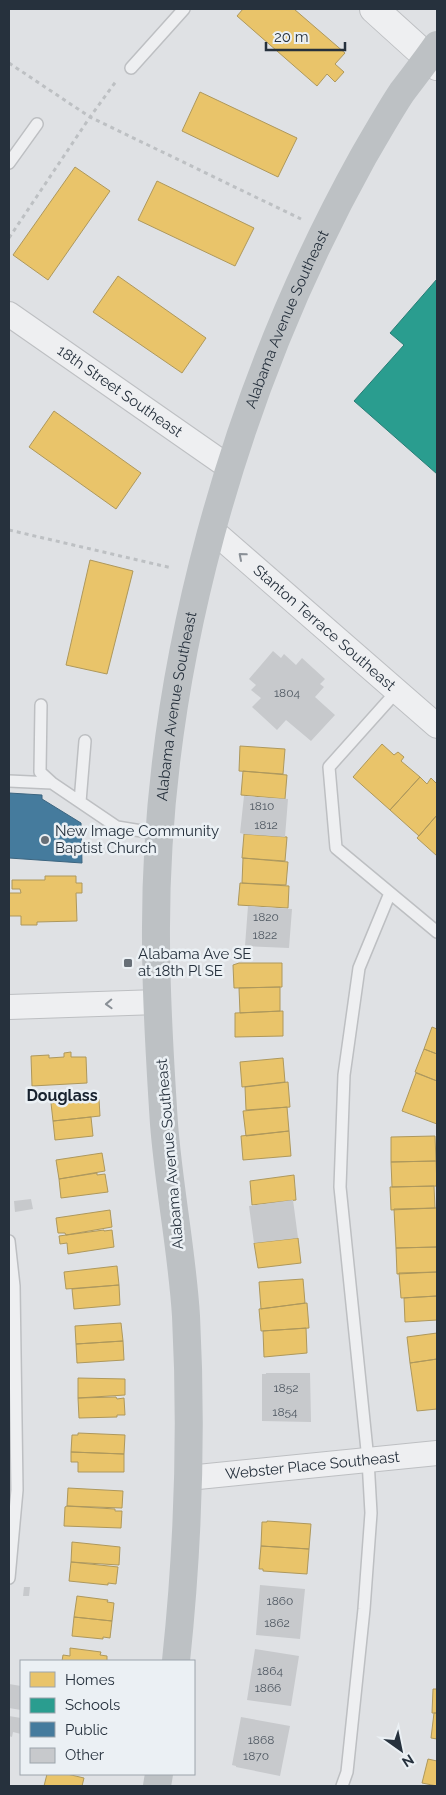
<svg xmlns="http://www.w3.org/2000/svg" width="446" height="1795" viewBox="0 0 446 1795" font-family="Raleway,sans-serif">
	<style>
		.homes { fill: #e9c46a; stroke: #ae985c }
		.schools { fill: #2a9d8f; stroke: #297d76 }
		.public { fill: #457b9d; stroke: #3c6580 }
		.building { fill: #c7c9cc }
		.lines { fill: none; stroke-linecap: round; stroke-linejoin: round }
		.service-casing { stroke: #bdbfc2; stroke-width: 14 }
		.minor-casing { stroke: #bdbfc2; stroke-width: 26 }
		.tertiary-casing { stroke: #bdbfc2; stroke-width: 30 }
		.path { stroke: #bdc0c3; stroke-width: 3; stroke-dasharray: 4 4; stroke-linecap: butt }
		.service { stroke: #eeeff1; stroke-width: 11 }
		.minor { stroke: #eeeff1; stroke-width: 24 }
		.tertiary { stroke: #eeeff1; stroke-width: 28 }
		.secondary { stroke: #bdc1c4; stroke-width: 28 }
		.oneway { stroke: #8a9097 }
		.poi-dot { fill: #676f77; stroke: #ebf0f4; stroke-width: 2 }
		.labels { text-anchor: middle; stroke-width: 5; stroke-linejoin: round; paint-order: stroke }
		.number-label { font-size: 12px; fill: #4f5862 }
		.street-label { font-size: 15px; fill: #26313d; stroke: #ebf0f4 }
		.poi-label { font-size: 15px; fill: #26313d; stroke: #ebf0f4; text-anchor: start }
		.neighbourhood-label { font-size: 16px; font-weight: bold; fill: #18222e; stroke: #ebf0f4 }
	</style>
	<rect width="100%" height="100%" fill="#dfe1e4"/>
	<path class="homes" d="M243 9H294L345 53 335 64 344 72 335 82 327 74 317 86 237 16Z
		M200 92 297 138 278 177 182 131Z
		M75 167 110 191 48 280 13 255Z
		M157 181 254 228 235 266 138 220Z
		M118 276 206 338 182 373 93 312Z
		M54 411 141 473 116 509 29 447Z
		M90 560 133 571 107 674 66 665Z
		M382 744 394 755 398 752 404 757 401 761 420 777 390 810 353 777Z
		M240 746 285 749 283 774 239 771Z
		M243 771 287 775 285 799 241 795Z
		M420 777 427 784 431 778 437 784V815L419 836 390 810Z
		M437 815V856L417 838Z
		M244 834 287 837 285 861 242 858Z
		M243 858 288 862 286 885 242 883Z
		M45 876H76V883H82V893H76L77 921 37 922V925H21V916H9V893H21L20 889H12V880H45Z
		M240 883 289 886 288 908 238 905Z
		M239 963H282V987L234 988 233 965Z
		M280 987V1011L240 1013 239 988Z
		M283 1011V1036L235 1037V1013Z
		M432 1027 437 1029V1054L424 1049Z
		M424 1049 437 1054V1081L415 1072Z
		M71 1052V1057H86L87 1083 32 1086 31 1056 49 1055V1058L64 1057V1053Z
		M283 1058 285 1082 242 1087 240 1062Z
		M416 1073 437 1081V1124L402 1111Z
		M288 1082 290 1107 246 1110 245 1087Z
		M89 1099V1100L99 1099 100 1116 53 1121 51 1103Z
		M287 1107 289 1131 246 1136 243 1111Z
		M91 1117 93 1136 55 1140 53 1121Z
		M289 1131 291 1156 243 1160 241 1136Z
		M435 1136 436 1161 391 1162V1137Z
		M102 1153 105 1171 59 1179 56 1160Z
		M436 1161 437 1186 392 1187 391 1162Z
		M97 1173V1175L105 1174 108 1192 61 1198 59 1179Z
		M294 1175 296 1200 252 1205 250 1181Z
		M434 1186 435 1208 391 1210 390 1187Z
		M435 1208H437V1247L396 1248 394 1209Z
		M110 1210 112 1227 66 1235 65 1233H58L56 1218Z
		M104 1230V1231L112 1230 114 1247 68 1254 67 1243 60 1244 59 1236Z
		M298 1238 301 1263 258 1268 254 1243Z
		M437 1247V1272L397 1274 396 1248Z
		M117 1266 119 1285 66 1289 64 1272Z
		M437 1272V1296L401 1298 399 1273Z
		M303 1279 305 1303 261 1309 259 1282Z
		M119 1285 120 1305 74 1309 72 1289Z
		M437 1296V1320L405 1322 404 1298Z
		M307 1303 309 1328 261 1331 259 1309Z
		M121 1323 123 1341 76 1344 75 1326Z
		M306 1328 307 1353 264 1357 263 1331Z
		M437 1333V1359L410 1363 407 1337Z
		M123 1341 124 1360 77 1363 76 1344Z
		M437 1359V1409L417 1411 410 1363Z
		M78 1378 125 1379V1395L78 1398Z
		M116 1397 117 1399 124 1398 125 1415H117V1417L79 1418 78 1398Z
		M78 1433 125 1435 124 1454 71 1452 72 1435H78Z
		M71 1452 124 1454V1472H78V1462H71Z
		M68 1488 123 1491 122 1508 67 1506Z
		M67 1506 115 1509V1511H122L121 1528 64 1526 65 1507Z
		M267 1521 311 1524 309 1549 261 1546 262 1522H267Z
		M72 1542 120 1547 119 1565 71 1562Z
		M261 1546 309 1549 307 1574 263 1571V1569H259Z
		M71 1562 118 1567 116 1584 108 1583V1585L69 1581Z
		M77 1596 108 1600 107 1602 114 1603 112 1621 74 1617Z
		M74 1617 112 1621 110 1638 103 1637V1639L72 1636Z
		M70 1648 101 1652 100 1655 107 1656V1661H62L63 1655 70 1656Z
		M433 1689H437V1713H432Z
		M434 1713H437V1739L431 1738Z
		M428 1759 437 1761V1786L422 1783Z
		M47 1774H67L84 1778 82 1786H44Z"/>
	<path class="schools" d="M437 279V474L354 401 404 345 390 333Z"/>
	<path class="public" d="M9 793 42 795V799L81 823 82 863 9 858Z"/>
	<path class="building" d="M273 651 281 658 284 654 296 665 302 658 325 679 320 684 324 687 315 697 335 715 311 741 286 720 277 730 252 707 261 698 251 690 256 685 249 679Z
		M244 796 288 799 285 837 244 834 240 833Z
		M248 906 292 909 289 948 245 946Z
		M31 1199 33 1209 15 1212 14 1201Z
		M293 1200 298 1238 254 1243 249 1206Z
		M266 1373H310L311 1422 262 1421V1374H266Z
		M260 1585 305 1589 300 1639 256 1635Z
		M24 1587H30L29 1596H23Z
		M255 1649 299 1656 291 1706 247 1700Z
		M9 1684 21 1686V1710L9 1708Z
		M9 1716 21 1718V1734L13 1732 12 1737 9 1736Z
		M241 1717 290 1726 280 1776 236 1767V1766L232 1765Z"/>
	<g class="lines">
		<defs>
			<path id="service" d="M131 68 184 9
				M9 163 37 124
				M397 691 329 767 336 848 437 932
				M41 705 40 772 52 783
				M9 781 52 783 117 827 160 834
				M80 802 85 741
				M9 1241 14 1286 17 1490 9 1578
				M342 1786 347 1772 364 1609 371 1513 368 1460 340 1187 344 1075 359 968 390 893"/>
			<g id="minor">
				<path id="s1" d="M9 314 230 468"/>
				<path id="s2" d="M212 530 437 726"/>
				<path d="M9 1007 158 1002"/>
				<path id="s3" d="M188 1478 437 1453"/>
			</g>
			<path id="tertiary" d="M374 9 437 66"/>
		</defs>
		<use href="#service" class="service-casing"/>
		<use href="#minor" class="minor-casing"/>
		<use href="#tertiary" class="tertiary-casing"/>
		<path class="path" d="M9 63 90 117 301 219
			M9 238 90 117 117 80
			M9 530 172 568"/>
		<use href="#service" class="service"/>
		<use href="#minor" class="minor"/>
		<use href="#tertiary" class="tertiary"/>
		<g class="secondary">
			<path id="s4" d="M176 1661C188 1547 192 1431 186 1316 182 1252 169 1188 164 1124 160 1063 156 1000 156 939 154 673 234 389 363 157 376 135 388 113 402 92 414 76 426 61 437 45"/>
			<path d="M157 1786 159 1774"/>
		</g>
	</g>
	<defs><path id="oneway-chevron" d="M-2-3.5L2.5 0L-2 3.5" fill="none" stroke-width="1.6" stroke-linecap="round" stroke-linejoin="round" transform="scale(1.25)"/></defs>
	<g class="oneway">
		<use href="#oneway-chevron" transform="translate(242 556) rotate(-139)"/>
		<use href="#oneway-chevron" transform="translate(109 1004) rotate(178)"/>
	</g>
	<g class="poi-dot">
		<circle cx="45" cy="840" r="5"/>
		<rect x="123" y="958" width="10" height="10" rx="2.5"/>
	</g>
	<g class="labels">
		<g class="number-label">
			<text x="287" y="697">1804</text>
			<text x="262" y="810">1810</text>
			<text x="266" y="829">1812</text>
			<text x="266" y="921">1820</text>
			<text x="265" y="939">1822</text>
			<text x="286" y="1392">1852</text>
			<text x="285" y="1416">1854</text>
			<text x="280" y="1605">1860</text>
			<text x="277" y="1627">1862</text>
			<text x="270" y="1675">1864</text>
			<text x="268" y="1692">1866</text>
			<text x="261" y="1744">1868</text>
			<text x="256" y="1760">1870</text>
		</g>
		<g class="street-label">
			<text dy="5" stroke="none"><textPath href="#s4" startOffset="1362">Alabama Avenue Southeast</textPath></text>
			<text dy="5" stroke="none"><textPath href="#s1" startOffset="135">18th Street Southeast</textPath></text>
			<text dy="5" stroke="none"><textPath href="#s2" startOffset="149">Stanton Terrace Southeast</textPath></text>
			<text dy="5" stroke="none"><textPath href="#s4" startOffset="958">Alabama Avenue Southeast</textPath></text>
			<text transform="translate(170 1154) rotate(-95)" y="5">Alabama Avenue Southeast</text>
			<text dy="5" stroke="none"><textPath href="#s3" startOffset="125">Webster Place Southeast</textPath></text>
		</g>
		<g class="poi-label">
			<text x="55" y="836">New Image Community<tspan x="55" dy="17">Baptist Church</tspan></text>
			<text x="138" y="959">Alabama Ave SE<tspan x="138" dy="17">at 18th Pl SE</tspan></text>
		</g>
		<g class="neighbourhood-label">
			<text x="62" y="1101">Douglass</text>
		</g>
	</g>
	<rect width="446" height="1795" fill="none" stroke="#26313d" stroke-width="20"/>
	<rect x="20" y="1660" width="175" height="115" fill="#ebf0f4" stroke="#9ca4ab"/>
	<rect x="30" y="1672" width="25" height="15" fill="#e9c46a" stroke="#9ca4ab"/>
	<text x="65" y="1685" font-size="15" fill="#26313d">Homes</text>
	<rect x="30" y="1698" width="25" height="15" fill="#2a9d8f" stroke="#9ca4ab"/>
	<text x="65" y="1710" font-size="15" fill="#26313d">Schools</text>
	<rect x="30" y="1722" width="25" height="15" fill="#457b9d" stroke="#9ca4ab"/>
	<text x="65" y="1735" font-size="15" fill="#26313d">Public</text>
	<rect x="30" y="1748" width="25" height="15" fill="#c7c9cc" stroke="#9ca4ab"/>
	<text x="65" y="1760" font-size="15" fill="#26313d">Other</text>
	<g transform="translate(401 1750) rotate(147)" stroke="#ebf0f4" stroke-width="4" paint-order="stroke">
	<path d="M0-4L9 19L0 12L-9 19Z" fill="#26313d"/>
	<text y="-8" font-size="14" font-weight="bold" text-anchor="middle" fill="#26313d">N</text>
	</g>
	<path d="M266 42v8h79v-8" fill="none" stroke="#26313d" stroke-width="2.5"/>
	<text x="274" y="42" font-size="15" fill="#26313d" stroke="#ebf0f4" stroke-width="4" paint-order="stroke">20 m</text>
</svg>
